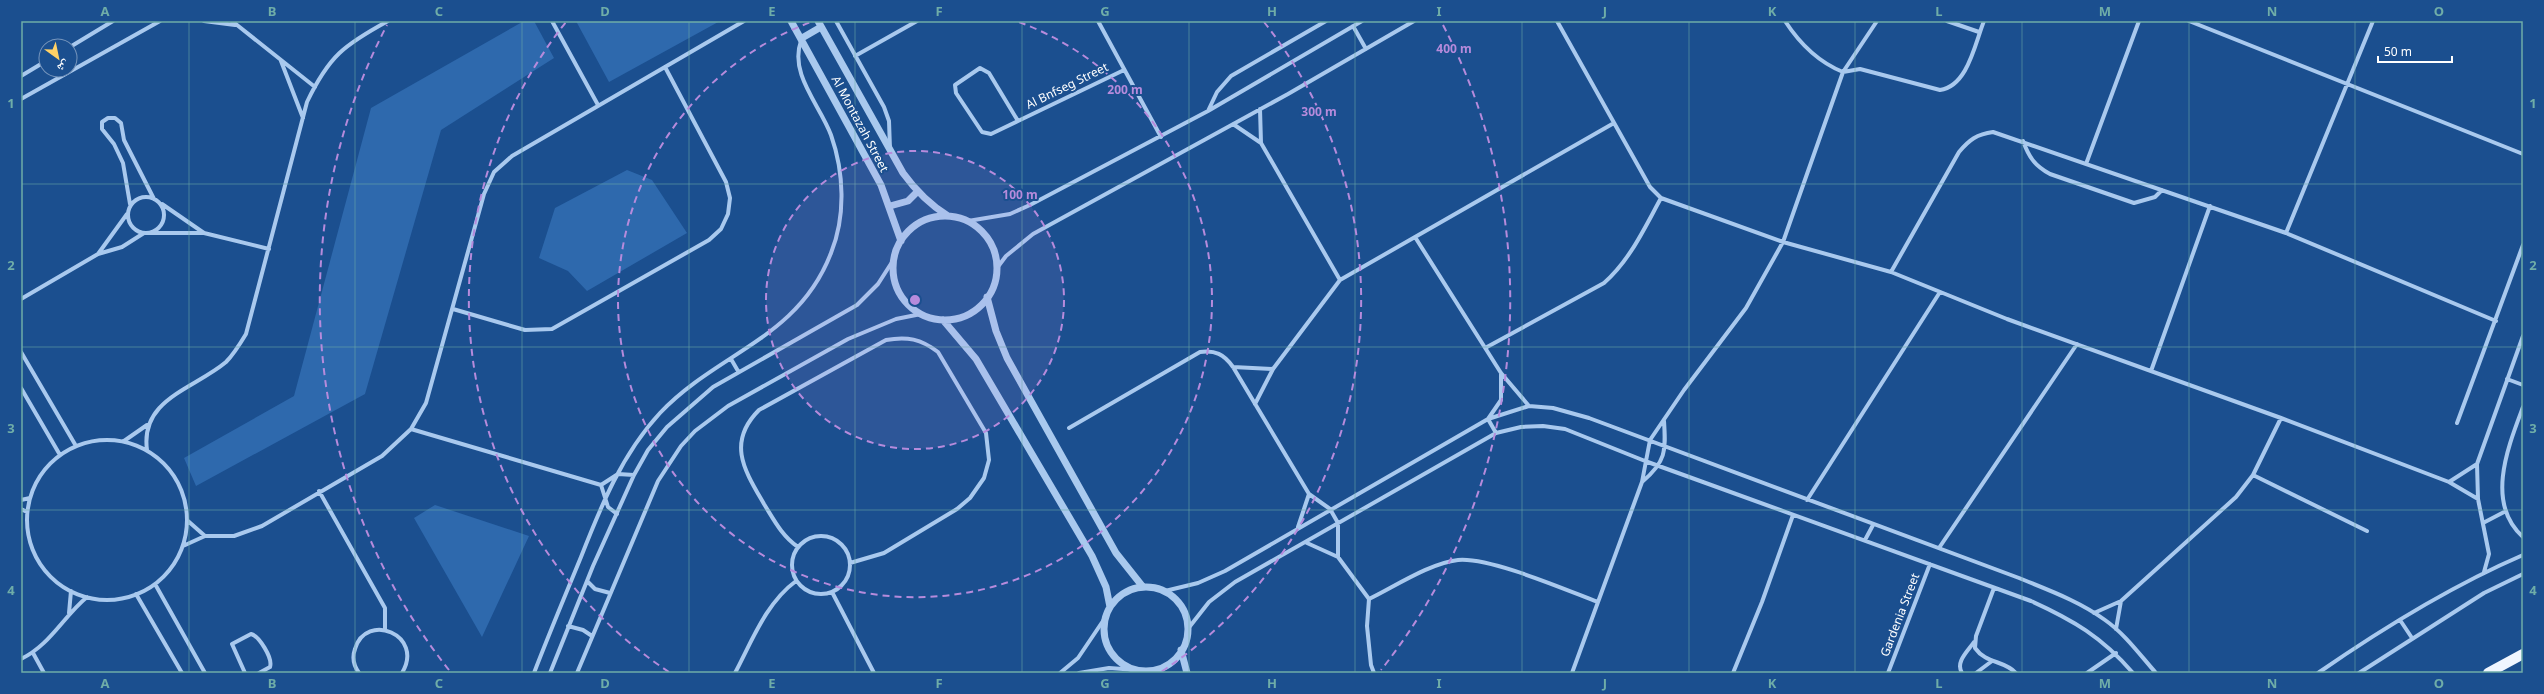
<svg xmlns="http://www.w3.org/2000/svg" width="2544" height="694" viewBox="0 0 2544 694" font-family="'Noto Sans','Noto Naskh Arabic',sans-serif">
	<style>
		.green { fill: #2e69ad }
		.lines { fill: none; stroke-linecap: round; stroke-linejoin: round }
		.minor { stroke: #a9c9ee; stroke-width: 4 }
		.tertiary { stroke: #a9c9ee; stroke-width: 7 }
		.primary { stroke: #f0f6ff; stroke-width: 10 }
		.grid { fill: none; stroke: #6fada8; stroke-width: 1; stroke-opacity: 0.55 }
		.ring { fill: none; stroke: #b68bdc; stroke-width: 2; stroke-dasharray: 7 5 }
		.labels { text-anchor: middle; stroke-width: 4; stroke-linejoin: round; paint-order: stroke }
		.street-label { font-size: 12px; fill: #fff; stroke: #1b4f8f }
		.centre { fill: #b68bdc; stroke: #1b4f8f; stroke-width: 2 }
		.ring-label { font-size: 12px; text-anchor: middle; font-weight: bold; fill: #b68bdc; stroke: #1b4f8f; stroke-width: 4; stroke-linejoin: round; paint-order: stroke }
		.neatline { fill: none; stroke: #6fada8; stroke-width: 1.5 }
		.grid-label { font-size: 13px; text-anchor: middle; font-weight: bold; fill: #6fada8 }
	</style>
	<rect width="100%" height="100%" fill="#1b4f8f"/>
	<path class="green" d="M524 21H534L554 58 441 130 365 394 196 486 184 458 294 396 371 108Z
		M576 21H720L609 82Z
		M627 170 652 180 687 233 587 291 568 271 539 258 555 208Z
		M435 505 529 536 482 637 414 518Z"/>
	<g class="lines">
		<path class="minor" d="M204 21 235 25
			M232 21 315 87
			M552 21 598 105
			M836 21 884 107 889 121 890 149
			M1098 21 1161 137
			M1557 21 1650 187 1661 198 1783 242 1891 272 2007 319 2281 418 2449 482 2478 499
			M1785 21C1800 44 1818 62 1843 72L1877 21
			M1947 21 1979 32
			M2189 21 2523 154
			M1353 26 1366 49
			M70 47 113 21
			M855 56 917 21
			M281 61 303 118
			M21 76 46 61
			M21 99 160 21
			M1260 109 1261 143
			M1208 111 1217 92 1231 76 1326 21
			M1018 121 991 134 982 132 956 93 955 85 980 68 989 73 1018 121 1124 70
			M1233 124 1261 143 1340 280
			M2023 141C2029 157 2034 165 2050 174L2134 203 2155 197 2162 190
			M2086 164 2139 21
			M128 215a18 18 0 1 1 36 0a18 18 0 1 1-36 0Z
			M130 204 123 163 114 144 102 129V122L108 118H115L121 123 124 140 154 199
			M162 204 204 233
			M968 221 1010 214 1030 205 1208 111 1362 21
			M150 233H204L269 249
			M2286 233 2373 21
			M1415 237 1501 373 1529 406
			M98 254 127 214
			M997 268 1006 256 1033 234 1288 94 1414 21
			M1891 272 1959 152C1969 140 1977 134 1993 132L2286 233 2496 321
			M21 299 98 254 122 247 144 233
			M453 309 525 330 552 329 709 240 721 229 728 214 730 198 726 182 665 67
			M1487 347 1604 283C1630 260 1644 229 1661 198
			M21 352 76 446
			M731 359 738 371
			M1233 367 1273 369
			M2151 371 2210 206
			M2507 379 2523 385
			M21 388 60 455
			M1255 404 1273 369 1340 280 1614 123
			M2523 407C2508 447 2485 503 2523 537
			M2457 423 2523 245
			M1069 428 1200 352C1215 350 1224 354 1233 367L1309 494 1330 509 1338 523V557
			M411 429 601 485 618 474 634 475
			M1496 433 1488 419 1501 400V374
			M27 520a80 80 0 1 1 160 0a80 80 0 1 1-160 0Z
			M124 441 147 425
			M147 450C140 399 194 389 226 362 234 354 240 344 246 334L307 102C329 56 344 45 388 21
			M2253 475 2367 531
			M1642 482C1666 462 1666 451 1664 421
			M2449 482 2477 464
			M601 485 608 507 617 514
			M319 491 385 608V630
			M21 500 30 498
			M1807 500 1940 292
			M21 509 27 512
			M188 521 205 536
			M2483 523 2506 511
			M1298 527 1309 494
			M792 565a29 29 0 1 1 58 0a29 29 0 1 1-58 0Z
			M1865 540 1873 525
			M1307 543 1338 557 1369 599 1367 626 1371 665 1374 673
			M183 546 205 536H234L262 526 382 456 411 429 426 403 484 194 494 172 512 156 744 21
			M798 547C782 536 774 520 764 504 745 471 726 443 759 410L886 340C907 336 921 339 938 352L986 433 989 460 984 478 970 498 957 509 884 553 850 563
			M1939 548 2077 344
			M2484 572 2489 554 2478 499 2477 464 2523 336
			M587 581 595 589 610 593
			M155 584 205 673
			M1994 588 1976 636 1975 648C1986 664 2004 660 2016 673
			M1165 591 1198 583 1225 571 1488 419 1529 406 1553 408 1589 418 2019 578C2048 590 2079 601 2105 620 2125 634 2140 655 2156 673
			M832 592 874 673
			M136 594 182 673
			M1369 599C1394 587 1430 563 1458 560 1490 557 1566 590 1598 602
			M69 613 71 591
			M2094 613 2121 601 2236 497 2253 475 2281 418
			M2400 620 2412 638
			M568 626 583 630 592 636
			M2116 629 2121 601
			M1187 630 1209 602 1235 582 1496 433 1521 427 1543 426 1565 429 1645 461 2031 601C2073 620 2102 637 2133 673
			M33 653 44 673
			M21 659C50 645 63 617 87 597
			M245 673 232 644 251 634C259 636 273 658 270 667L259 673
			M359 673C354 666 352 657 355 649 366 611 425 635 402 673
			M534 673C549 634 565 596 581 557 601 506 622 454 660 413 718 352 798 339 831 253 846 216 844 172 831 135 820 105 789 74 801 41
			M550 673 593 566 634 475 648 450 667 427 713 387 857 305 878 284 894 259
			M577 673 658 481 681 446 695 431 728 406 848 339 896 319 921 314
			M735 673C752 641 766 603 796 581
			M1060 673 1078 658 1105 618
			M1079 673 1109 668 1137 670
			M1572 673 1642 482 1650 440 1684 390 1746 308 1783 242 1843 72 1860 69 1940 90C1968 86 1975 43 1984 21
			M1733 673 1762 602 1793 515
			M1888 673 1930 564
			M1962 673C1955 662 1968 651 1974 642
			M1976 673 1992 661
			M2087 673 2116 653
			M2318 673C2383 628 2451 586 2523 555
			M2359 673 2484 593 2523 574"/>
		<path class="tertiary" d="M791 21 881 185 901 241
			M818 21 903 173C916 191 929 204 948 216
			M802 38 821 27
			M890 206 908 201 917 192
			M893 268a52 52 0 1 1 104 0a52 52 0 1 1-104 0Z
			M987 297 996 331 1007 358 1116 553 1143 587
			M943 320 976 359 1092 556 1106 587 1110 607
			M1104 629a42 42 0 1 1 84 0a42 42 0 1 1-84 0Z
			M1181 650 1187 673"/>
		<path class="primary" d="M2488 673 2523 654"/>
	</g>
	<path class="grid" d="M189 21V673M355 21V673M522 21V673M689 21V673M855 21V673M1022 21V673M1189 21V673M1355 21V673M1522 21V673M1689 21V673M1855 21V673M2022 21V673M2189 21V673M2355 21V673M21 184H2523M21 347H2523M21 510H2523"/>
	<circle cx="915" cy="300" r="149" fill="#b68bdc" fill-opacity=".12"/>
	<g class="ring">
		<circle cx="915" cy="300" r="149"/>
		<path d="M1019 22A297 297 0 1 1 811 22"/>
		<path d="M669 672A446 446 0 0 1 566 22M1264 22A446 446 0 0 1 1161 672"/>
		<path d="M449 670A595 595 0 0 1 387 25M1443 25A595 595 0 0 1 1381 670"/>
	</g>
	<g class="labels">
		<g class="street-label">
			<text transform="translate(1067 86) rotate(-26)" y="4">Al Bnfseg Street</text>
			<text transform="translate(860 124) rotate(62)" y="4">Al Montazah Street</text>
			<text transform="translate(1900 615) rotate(-69)" y="4">Gardenia Street</text>
		</g>
	</g>
	<circle cx="915" cy="300" r="6" class="centre"/>
	<g class="ring-label">
		<text x="1454" y="53">400 m</text>
		<text x="1125" y="94">200 m</text>
		<text x="1319" y="116">300 m</text>
		<text x="1020" y="199">100 m</text>
	</g>
	<rect width="2544" height="694" fill="none" stroke="#1b4f8f" stroke-width="44"/>
	<g transform="translate(58 58) rotate(147)"><circle r="19" fill="#1b4f8f" stroke="#7695bc"/>
	<path d="M0-3L7 15L0 10L-7 15Z" fill="#ffd166"/>
	<text y="-6" font-size="11" font-weight="bold" text-anchor="middle" fill="#ffffff">ش</text>
	</g>
	<path d="M2378 56v6h74v-6" fill="none" stroke="#ffffff" stroke-width="2"/>
	<text x="2384" y="56" font-size="12" fill="#ffffff" stroke="#1b4f8f" stroke-width="3" paint-order="stroke">50 m</text>
	<rect x="22" y="22" width="2500" height="650" class="neatline"/>
	<g class="grid-label">
		<text x="105" y="16">A</text>
		<text x="272" y="16">B</text>
		<text x="439" y="16">C</text>
		<text x="605" y="16">D</text>
		<text x="772" y="16">E</text>
		<text x="939" y="16">F</text>
		<text x="1105" y="16">G</text>
		<text x="1272" y="16">H</text>
		<text x="1439" y="16">I</text>
		<text x="1605" y="16">J</text>
		<text x="1772" y="16">K</text>
		<text x="1939" y="16">L</text>
		<text x="2105" y="16">M</text>
		<text x="2272" y="16">N</text>
		<text x="2439" y="16">O</text>
		<text x="11" y="108">1</text>
		<text x="2533" y="108">1</text>
		<text x="11" y="270">2</text>
		<text x="2533" y="270">2</text>
		<text x="11" y="433">3</text>
		<text x="2533" y="433">3</text>
		<text x="11" y="595">4</text>
		<text x="2533" y="595">4</text>
		<text x="105" y="688">A</text>
		<text x="272" y="688">B</text>
		<text x="439" y="688">C</text>
		<text x="605" y="688">D</text>
		<text x="772" y="688">E</text>
		<text x="939" y="688">F</text>
		<text x="1105" y="688">G</text>
		<text x="1272" y="688">H</text>
		<text x="1439" y="688">I</text>
		<text x="1605" y="688">J</text>
		<text x="1772" y="688">K</text>
		<text x="1939" y="688">L</text>
		<text x="2105" y="688">M</text>
		<text x="2272" y="688">N</text>
		<text x="2439" y="688">O</text>
	</g>
</svg>
